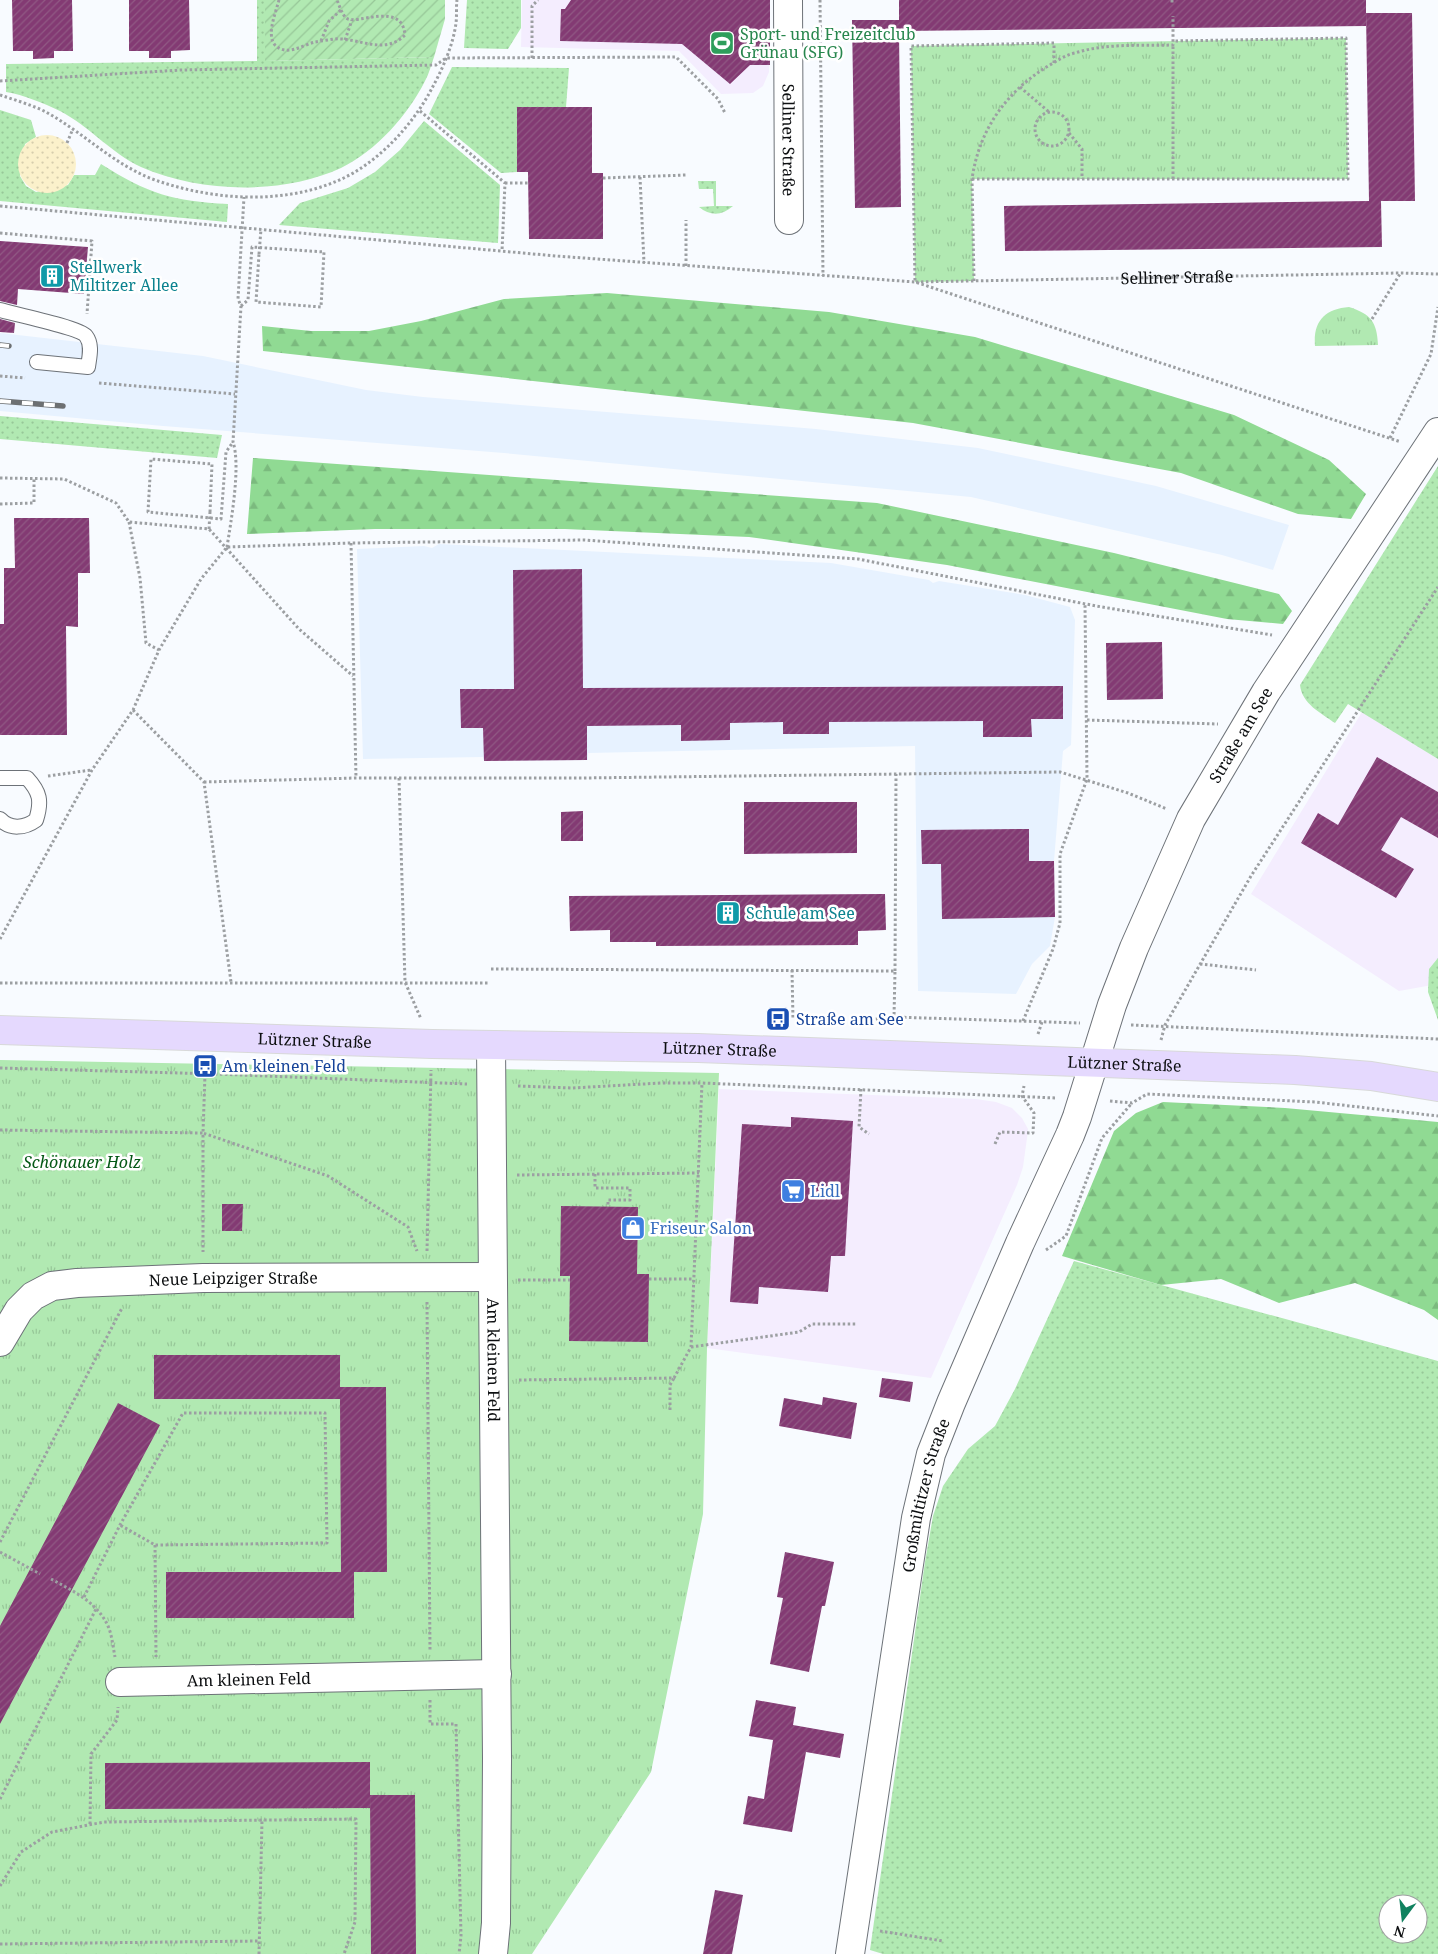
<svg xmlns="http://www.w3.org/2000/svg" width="1438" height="1954" viewBox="0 0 1438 1954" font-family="'Noto Serif',serif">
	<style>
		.commercial { fill: #f4edfe }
		.built { fill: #e7f2ff }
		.grass { fill: url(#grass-dots); fill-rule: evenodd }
		.forest { fill: url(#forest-firs) }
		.sand { fill: url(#sand-dots) }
		.park { fill: url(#park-tufts) }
		.garden { fill: url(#garden-furrows) }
		.building { fill: url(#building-hatch) }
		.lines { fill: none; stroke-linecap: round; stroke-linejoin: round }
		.lane-casing { stroke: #6d7278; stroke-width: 16 }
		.street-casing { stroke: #6d7278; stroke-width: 30 }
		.secondary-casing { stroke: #6d7278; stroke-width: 30 }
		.primary-casing { stroke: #d8d9d9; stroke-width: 30 }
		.path { stroke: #9c9fa2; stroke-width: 3; stroke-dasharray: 2.5 2.5; stroke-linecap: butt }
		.lane { stroke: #fff; stroke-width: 14 }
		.street { stroke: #fff; stroke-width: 28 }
		.secondary { stroke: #fff; stroke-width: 28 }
		.primary { stroke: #e5d9fe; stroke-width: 28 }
		.rail-casing { stroke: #6d7072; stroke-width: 5.5 }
		.rail { stroke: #fff; stroke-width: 4; stroke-dasharray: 11; stroke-linecap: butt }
		.path-bridge { stroke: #9c9fa2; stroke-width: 3; stroke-dasharray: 2.5 2.5; stroke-linecap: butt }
		.labels { text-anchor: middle; stroke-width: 5; stroke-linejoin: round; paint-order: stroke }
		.leisure-label { font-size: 16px; fill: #27864d; stroke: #fff; text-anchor: start }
		.street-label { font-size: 16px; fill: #0d0f11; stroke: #fff }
		.culture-label { font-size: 16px; fill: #0d838f; stroke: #fff; text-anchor: start }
		.transit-label { font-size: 16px; fill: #164399; stroke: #fff; text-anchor: start }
		.park-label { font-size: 16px; font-style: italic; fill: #045815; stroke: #fff }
		.shop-label { font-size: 16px; fill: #366cbe; stroke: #fff; text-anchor: start }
	</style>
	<defs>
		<pattern id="grass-dots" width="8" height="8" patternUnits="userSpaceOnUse" patternTransform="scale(1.25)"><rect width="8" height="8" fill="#b1e9b2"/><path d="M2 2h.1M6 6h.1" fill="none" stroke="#97c798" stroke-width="1.8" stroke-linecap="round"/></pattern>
		<pattern id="forest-firs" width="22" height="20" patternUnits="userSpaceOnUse" patternTransform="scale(1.25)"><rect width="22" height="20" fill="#90da93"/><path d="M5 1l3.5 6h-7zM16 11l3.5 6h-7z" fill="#7bba7e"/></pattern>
		<pattern id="sand-dots" width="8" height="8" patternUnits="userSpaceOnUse" patternTransform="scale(1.25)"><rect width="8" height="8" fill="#fbf1cb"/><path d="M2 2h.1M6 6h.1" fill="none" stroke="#d6cdad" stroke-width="1.8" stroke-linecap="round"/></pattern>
		<pattern id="park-tufts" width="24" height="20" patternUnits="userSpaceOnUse" patternTransform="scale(1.25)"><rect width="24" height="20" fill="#b1e9b2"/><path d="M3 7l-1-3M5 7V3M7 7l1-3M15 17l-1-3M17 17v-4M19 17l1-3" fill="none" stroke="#97c798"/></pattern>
		<pattern id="garden-furrows" width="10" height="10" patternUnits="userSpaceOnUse" patternTransform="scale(1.25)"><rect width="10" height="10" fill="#b1e9b2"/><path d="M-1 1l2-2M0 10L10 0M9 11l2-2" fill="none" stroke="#97c798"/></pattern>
		<pattern id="building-hatch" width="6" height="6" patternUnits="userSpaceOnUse" patternTransform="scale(1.25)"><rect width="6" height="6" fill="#833a73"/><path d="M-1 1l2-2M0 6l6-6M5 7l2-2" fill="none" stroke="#905984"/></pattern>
	</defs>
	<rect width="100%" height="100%" fill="#f8fbff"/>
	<path class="commercial" d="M522 0H769V72L763 86 753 93 721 94 679 51 521 47Z
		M1362 712 1438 759V984L1399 991 1251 894Z
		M719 1089 976 1099 996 1102 1012 1108 1022 1118 1028 1129 1027 1138 1023 1167 1017 1185 931 1378 707 1348Z"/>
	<path class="built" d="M0 333 203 356 366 390 423 397 816 429 978 448 1156 486 1289 525 1273 570 1222 555 971 497 504 453 163 426 0 411Z
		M439 544 831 563 929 580 933 583 939 581 1025 595 1070 607 1075 620 1071 745 1063 751 1054 861 1055 917 1050 946 1032 964 1016 994 918 991 915 746 588 753V760L484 761 483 757 363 759 357 549 424 546 432 548Z"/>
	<path class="grass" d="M257 0H265V61L434 57C431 65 429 74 425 81 408 115 376 151 341 168 282 195 200 193 141 167 111 153 89 126 60 111 43 103 24 95 6 92V64L257 61Z
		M467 0H521V28L508 49 464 48Z
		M452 67 569 68 566 107H517V172L501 173 429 114Z
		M0 110 31 120 36 137 25 144 20 176 26 186 36 192 68 185 74 175H95L101 164C148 194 173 201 228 204L227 222 0 201Z
		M424 121 500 185 498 243 279 225 300 203 348 188 375 172 400 150Z
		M698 181H716V206H733C722 216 710 216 699 207L714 206 713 189H699Z
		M0 416 222 435 217 458 0 439Z
		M1438 466V759L1348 704 1335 723C1321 713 1302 704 1300 685Z
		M1438 958V1020L1428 992 1429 969Z
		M1074 1261 1438 1361V1954H883L870 1950 925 1562 933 1516 943 1486 968 1449 995 1426 1015 1389ZM1388 1904H1418V1934H1388Z"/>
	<path class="forest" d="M607 293 829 312 975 337 1234 415 1329 460 1366 494 1351 519 1298 514 1181 473 913 423 263 351 262 326 311 331H369L421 321 504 299Z
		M253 458 877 503 1114 553 1279 594 1292 611 1283 624 1227 619 947 565 749 537 565 529H375L247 534Z
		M1163 1102 1285 1108 1438 1122V1320L1424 1310 1355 1283 1279 1303 1221 1279 1161 1285 1062 1256 1114 1131 1136 1113Z"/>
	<path class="sand" d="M18 164a29 29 0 1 1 58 0a29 29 0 1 1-58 0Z"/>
	<path class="park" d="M1346 38 1348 179H972L974 281 915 282 911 46Z
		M1349 307C1371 314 1377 322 1378 345L1315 346C1313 321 1325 309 1349 307Z
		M0 1060 719 1073 707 1348 703 1514 651 1772 532 1954H0Z"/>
	<path class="garden" d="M265 0H445V19L434 57 265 61Z"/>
	<path class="building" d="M12 0H72L73 51H54V58L33 59V51H13Z
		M129 0H189L190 50 171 51V58H149V51H129Z
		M571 0H770V65H750L730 84 682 44 560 41 561 9H565Z
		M899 0H1366V26L899 31 901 207 855 208 852 20H899Z
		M1366 13H1412L1415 201H1381L1382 247 1005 251 1004 206 1369 201Z
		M517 107H592V173H603V239H529L528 172H517Z
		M0 241 88 247 84 294 18 289 17 305 0 301Z
		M0 319 15 323 14 333 0 332Z
		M14 518H89L90 573H78V627L66 626 67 735H0V624H4V568H15Z
		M582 569 583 688 1063 686V719H1031L1032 737H983V721L829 722V734H783V722L730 723V740L681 741V725L587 726V760L484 761 483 728H461L460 689H514L513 570Z
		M1162 642 1163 699 1107 700 1106 643Z
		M1377 757 1438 792V838L1401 817 1381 850 1414 869 1396 898 1301 843 1318 813 1338 825Z
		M744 802H857V853L744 854Z
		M583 811V841H561V812Z
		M1029 829V861H1054L1055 917 942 919 941 864H922L921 830Z
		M885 894 886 930 858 931V945L656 946V942H610V930L570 931 569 896Z
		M791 1117 853 1121 845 1256H831L828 1292 759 1287 758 1304 730 1302 742 1124 791 1127Z
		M222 1204H243L242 1231H222Z
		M561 1206 638 1207 637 1274H649L648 1342 569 1341 570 1276H560Z
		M154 1355H340V1387H386L387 1572H354V1618H166V1572H341L340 1399H154Z
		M882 1378 913 1382 910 1402 879 1397Z
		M823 1397 857 1403 851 1439 779 1426 784 1398 822 1405Z
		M118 1403 160 1425 0 1724V1626Z
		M785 1552 834 1562 825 1606H822L809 1672 770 1664 783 1598 777 1597Z
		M756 1700 796 1707 793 1725 844 1734 840 1758 806 1752 792 1832 743 1824 748 1796 764 1799 773 1740 749 1736Z
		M370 1762V1808L105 1809V1763Z
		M370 1795H415L416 1954H371Z
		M715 1890 743 1895 732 1954H703Z"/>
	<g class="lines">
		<defs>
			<path id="lane" d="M0 310C14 314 80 328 86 336 93 345 89 358 88 367L37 362
				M0 778H27C40 792 42 801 36 820 25 828 10 830 0 819"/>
			<g id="street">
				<path id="s2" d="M788 0 789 220"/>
				<path id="s3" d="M491 1045 497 1758 496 1923 493 1954"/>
				<path id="s4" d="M0 1342 19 1310 33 1296 52 1286 77 1283 203 1278 492 1277"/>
				<path id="s5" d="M120 1682 497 1674"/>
			</g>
			<g id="secondary">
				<path id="s6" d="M850 1954 916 1518 931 1454 951 1403 1020 1243 1070 1135 1077 1117 1112 1005 1134 948 1191 819 1266 692 1438 432"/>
			</g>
			<g id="primary">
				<path id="s7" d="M0 1030 432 1044 698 1048 1295 1070 1371 1076 1438 1087"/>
			</g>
		</defs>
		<use href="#lane" class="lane-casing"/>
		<use href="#street" class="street-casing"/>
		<use href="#secondary" class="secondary-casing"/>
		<use href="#primary" class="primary-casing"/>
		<g class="path">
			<path d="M279 0C276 12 266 35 275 45 287 57 302 45 315 42 321 41 328 40 334 39 358 37 384 56 405 35 402 0 356 26 346 18 342 14 339 5 337 0"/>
			<path d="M820 0 823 276"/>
			<path d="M1172 0V4"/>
			<path d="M345 40 352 20"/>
			<path d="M321 41 329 21 342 9"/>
			<path d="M532 58V6L538 0"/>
			<path id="s1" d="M1054 63V43L911 46 915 282 1400 273 1438 274"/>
			<path d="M0 81 181 70 436 65 446 58 676 57 718 99 725 113"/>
			<path d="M1020 87 1049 112"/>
			<path d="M0 95C15 100 32 105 46 112 84 133 114 165 155 180 212 200 281 205 337 181 376 165 412 126 431 90 442 70 453 46 456 23 457 15 456 7 457 0"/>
			<path d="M420 111 505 183 502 251"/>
			<circle cx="1052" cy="129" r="17"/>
			<path d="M1069 133 1082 149V179"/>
			<path d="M67 143 72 131"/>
			<path d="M640 177 644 263"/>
			<path d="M603 178 686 175"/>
			<path d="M972 179H1348L1346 38 1173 41"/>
			<path d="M1173 179V45"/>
			<path d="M505 183H528"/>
			<path d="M0 206 556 256 915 282 1401 442"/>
			<path d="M0 233 92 241 87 314"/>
			<path d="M259 254 261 229"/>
			<path d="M686 266V220"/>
			<path d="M974 281 972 179C979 130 1006 92 1048 66 1057 61 1065 55 1075 53 1106 43 1141 46 1173 45V16"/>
			<path d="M1372 319 1400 274"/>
			<path d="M0 376 25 378"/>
			<path d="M99 383 235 394"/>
			<path d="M1390 438 1431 354 1438 307"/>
			<path d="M0 478 64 479 116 503 129 522 209 529 299 629 353 676"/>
			<path d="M0 504 34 503V479"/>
			<path d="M129 522 140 578 146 643 159 650"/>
			<path d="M209 529 210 512"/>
			<path d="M351 543 356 778"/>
			<path d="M227 547C231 521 241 466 233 442L241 306 238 299 244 197"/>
			<path d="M133 710 204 782 231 982"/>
			<path d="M1087 720 1218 724"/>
			<path d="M48 776 91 770"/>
			<path d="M399 778 405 982 421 1019"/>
			<path d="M204 782 356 778H582L1060 772 1128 793 1167 809"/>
			<path d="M0 939 92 770 133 710 159 650 201 579 227 547 351 543 584 540 858 559 1096 606 1272 635"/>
			<path d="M1200 964 1256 970"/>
			<path d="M491 969 895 971 894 1017 1080 1023"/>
			<path d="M792 970 793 1020"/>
			<path d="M895 971 896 774"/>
			<path d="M0 983H490"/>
			<path d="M1023 1021 1053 949 1060 923V854L1087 779 1085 604"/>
			<path d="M851 1022 894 1017"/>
			<path d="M1131 1025 1438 1039"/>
			<path d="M1038 1034 1042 1022"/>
			<path d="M1161 1040 1165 1025 1251 876 1438 587"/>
			<path d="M0 1068 216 1074 467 1084"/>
			<path d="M205 1074 203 1133 328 1176 408 1227 417 1251"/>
			<path d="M518 1086 572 1088 661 1083H702L1056 1098"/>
			<path d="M861 1089 859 1127 869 1134"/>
			<path d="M1110 1101 1132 1103 1147 1094 1315 1102 1438 1116"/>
			<path d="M0 1130 203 1133V1252"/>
			<path d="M995 1144 1000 1132 1033 1133 1034 1113 1022 1096 1024 1086"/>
			<path d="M595 1174V1188H630V1200H608V1206"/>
			<path d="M517 1175 699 1173"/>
			<path d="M1046 1250 1066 1236 1102 1138 1132 1103"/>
			<path d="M427 1251 431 1070"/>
			<path d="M649 1279H694"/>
			<path d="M518 1280H570"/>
			<path d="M427 1302 430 1651"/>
			<path d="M691 1347 799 1332 812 1324H856"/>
			<path d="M519 1380 674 1378 691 1347 702 1083"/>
			<path d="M670 1410V1385L674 1378"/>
			<path d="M0 1542 122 1308"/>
			<path d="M155 1545 156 1657"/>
			<path d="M0 1552 40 1574"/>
			<path d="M51 1579C73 1591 97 1602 108 1626 112 1635 113 1647 115 1657"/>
			<path d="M84 1597 120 1525 183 1413H325L327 1543 155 1545 120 1525"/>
			<path d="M430 1700V1724H456L461 1936 459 1954"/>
			<path d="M0 1799 96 1609"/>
			<path d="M90 1824 91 1754 117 1720 118 1707"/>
			<path d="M0 1886 21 1852 52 1832 104 1822 356 1819 355 1922 344 1954"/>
			<path d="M880 1931 943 1941"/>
			<path d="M0 1944 259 1941"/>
			<path d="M259 1954 262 1820"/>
		</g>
		<use href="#lane" class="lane"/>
		<use href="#street" class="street"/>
		<use href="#secondary" class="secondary"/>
		<use href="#primary" class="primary"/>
		<defs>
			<path id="rail" d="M0 345 9 346
				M0 401 63 406"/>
		</defs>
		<use href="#rail" class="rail-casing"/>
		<use href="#rail" class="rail"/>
		<path class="path-bridge" d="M241 306 248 300 252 247 324 252 321 307 256 302 259 254
			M210 512 212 464 151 459 148 512 221 519 226 452 233 442"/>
	</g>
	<defs>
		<symbol id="stadium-square" viewBox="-11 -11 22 22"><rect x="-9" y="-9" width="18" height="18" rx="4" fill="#2e9e5b" stroke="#fff"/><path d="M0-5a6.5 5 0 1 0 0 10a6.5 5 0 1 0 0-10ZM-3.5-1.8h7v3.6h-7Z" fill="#fff"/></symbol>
		<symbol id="building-square" viewBox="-11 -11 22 22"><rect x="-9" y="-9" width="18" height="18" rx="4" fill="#0f9aa8" stroke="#fff"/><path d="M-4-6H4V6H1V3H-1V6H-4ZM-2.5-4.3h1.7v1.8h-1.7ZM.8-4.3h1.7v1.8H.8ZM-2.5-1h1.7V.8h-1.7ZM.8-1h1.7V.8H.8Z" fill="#fff"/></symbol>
		<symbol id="bus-square" viewBox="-11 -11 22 22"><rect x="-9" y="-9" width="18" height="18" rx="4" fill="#1a4fb4" stroke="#fff"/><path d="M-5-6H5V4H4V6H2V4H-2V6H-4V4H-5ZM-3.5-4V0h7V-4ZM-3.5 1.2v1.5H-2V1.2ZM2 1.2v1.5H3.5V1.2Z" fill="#fff"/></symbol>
		<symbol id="supermarket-square" viewBox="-11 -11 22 22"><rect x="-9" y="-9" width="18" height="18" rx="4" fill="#3f7fe0" stroke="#fff"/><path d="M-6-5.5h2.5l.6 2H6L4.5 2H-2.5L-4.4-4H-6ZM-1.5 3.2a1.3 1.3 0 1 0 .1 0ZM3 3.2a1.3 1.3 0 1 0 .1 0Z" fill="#fff"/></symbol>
		<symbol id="shop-square" viewBox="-11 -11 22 22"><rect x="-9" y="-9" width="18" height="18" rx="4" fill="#3f7fe0" stroke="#fff"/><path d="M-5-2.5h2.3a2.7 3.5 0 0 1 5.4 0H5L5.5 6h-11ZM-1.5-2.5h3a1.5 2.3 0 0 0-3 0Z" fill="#fff"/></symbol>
	</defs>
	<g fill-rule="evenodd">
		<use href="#stadium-square" x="708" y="29" width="28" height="28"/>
		<use href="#building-square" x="38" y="262" width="28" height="28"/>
		<use href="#building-square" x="714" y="899" width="28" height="28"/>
		<use href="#bus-square" x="764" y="1005" width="28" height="28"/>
		<use href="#bus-square" x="191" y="1052" width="28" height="28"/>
		<use href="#supermarket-square" x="779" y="1177" width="28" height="28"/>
		<use href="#shop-square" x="619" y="1214" width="28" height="28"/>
	</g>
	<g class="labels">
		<g class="leisure-label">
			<text x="740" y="40">Sport- und Freizeitclub<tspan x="740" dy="18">Grünau (SFG)</tspan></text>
		</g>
		<g class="street-label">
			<text dy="6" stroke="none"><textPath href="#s2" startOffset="140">Selliner Straße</textPath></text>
			<text dy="6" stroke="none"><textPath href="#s1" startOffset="661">Selliner Straße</textPath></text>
			<text dy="6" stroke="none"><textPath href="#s6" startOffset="1291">Straße am See</textPath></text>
			<text dy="6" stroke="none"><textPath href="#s7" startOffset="315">Lützner Straße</textPath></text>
			<text dy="6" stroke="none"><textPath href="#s7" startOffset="720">Lützner Straße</textPath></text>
			<text dy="6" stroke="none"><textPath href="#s7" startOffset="1125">Lützner Straße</textPath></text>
			<text dy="6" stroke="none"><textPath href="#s4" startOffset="260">Neue Leipziger Straße</textPath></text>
			<text dy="6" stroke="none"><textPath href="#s3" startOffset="315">Am kleinen Feld</textPath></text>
			<text dy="6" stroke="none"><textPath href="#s6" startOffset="465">Großmiltitzer Straße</textPath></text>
			<text dy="6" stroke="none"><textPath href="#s5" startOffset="129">Am kleinen Feld</textPath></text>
		</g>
		<g class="culture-label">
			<text x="70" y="273">Stellwerk<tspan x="70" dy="18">Miltitzer Allee</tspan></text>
			<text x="746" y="919">Schule am See</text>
		</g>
		<g class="transit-label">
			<text x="796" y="1025">Straße am See</text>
			<text x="222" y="1072">Am kleinen Feld</text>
		</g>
		<g class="park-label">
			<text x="82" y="1168">Schönauer Holz</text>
		</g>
		<g class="shop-label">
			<text x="810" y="1197">Lidl</text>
			<text x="650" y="1234">Friseur Salon</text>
		</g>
	</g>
	<g transform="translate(1403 1919) rotate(195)"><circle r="24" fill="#ffffff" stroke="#9e9fa0"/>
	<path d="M0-4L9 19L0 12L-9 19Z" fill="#10825f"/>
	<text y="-8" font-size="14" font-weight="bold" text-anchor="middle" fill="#0d0f11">N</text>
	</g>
</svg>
